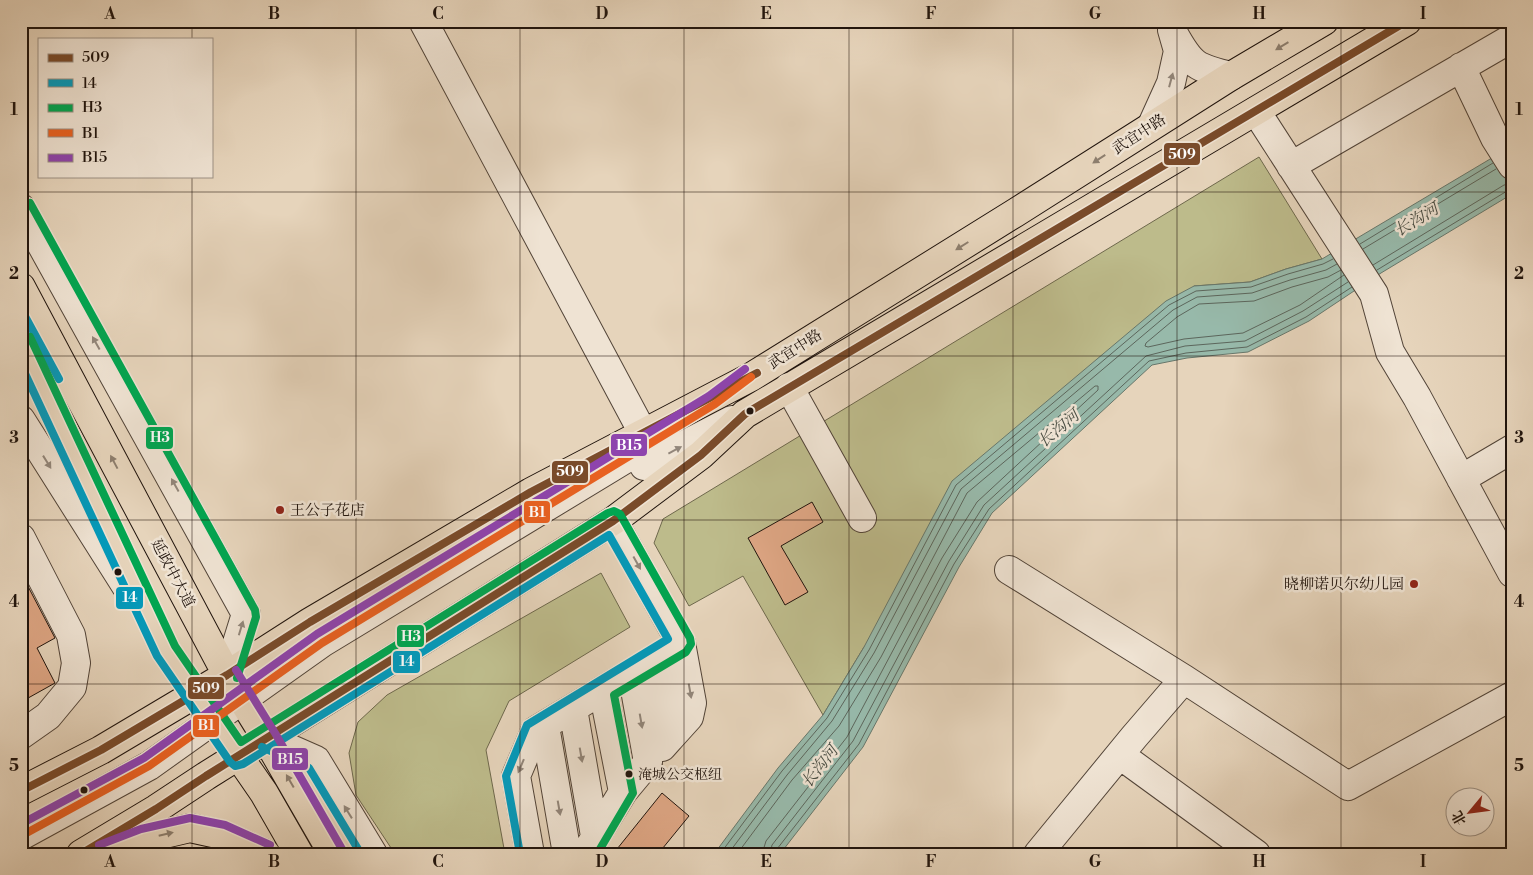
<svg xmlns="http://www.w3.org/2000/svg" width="1533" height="875" viewBox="0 0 1533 875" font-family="'Libre Bodoni','Noto Serif SC',serif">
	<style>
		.green { fill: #bdbb8b; stroke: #6e684c }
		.water { fill: #97b9aa; stroke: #67776b }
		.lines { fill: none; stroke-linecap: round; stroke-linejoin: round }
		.shore { stroke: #5c665c; stroke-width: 1 }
		.building { fill: #dea684; stroke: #20140d }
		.minor-casing { stroke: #524438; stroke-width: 30 }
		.major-casing { stroke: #20140d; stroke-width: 30 }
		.minor { stroke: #efe3d3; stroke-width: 28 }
		.major { stroke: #e6d4bb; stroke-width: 28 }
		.bus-1-casing { stroke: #efe3d3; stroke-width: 11 }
		.bus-2-casing { stroke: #efe3d3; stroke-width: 11 }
		.bus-3-casing { stroke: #efe3d3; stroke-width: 11 }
		.bus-4-casing { stroke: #efe3d3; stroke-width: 11 }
		.bus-5-casing { stroke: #efe3d3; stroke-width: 11 }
		.bus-1 { stroke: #7a4b2a; stroke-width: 8 }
		.bus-2 { stroke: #039abb; stroke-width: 8 }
		.bus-3 { stroke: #00a651; stroke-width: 8 }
		.bus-4 { stroke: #e86121; stroke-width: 8 }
		.bus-5 { stroke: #8e44ad; stroke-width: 8 }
		.oneway { fill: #8d7e6d }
		.oneway2 { fill: #92867a }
		.grid { fill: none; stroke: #20140d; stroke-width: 1; stroke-opacity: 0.55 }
		.bus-dot { fill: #20140d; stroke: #efe3d3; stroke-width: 2 }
		.poi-dot { fill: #8f2418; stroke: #efe3d3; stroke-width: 2 }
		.labels { text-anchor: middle; stroke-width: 5; stroke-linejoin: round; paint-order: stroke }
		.bus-label { font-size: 14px; fill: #20140d; stroke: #efe3d3; text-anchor: start }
		.street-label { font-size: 15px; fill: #20140d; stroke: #efe3d3 }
		.poi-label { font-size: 15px; fill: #20140d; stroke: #efe3d3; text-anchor: start }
		.water-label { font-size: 16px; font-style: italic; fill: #4a4e44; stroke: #efe3d3 }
		.line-badge { stroke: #efe3d3; stroke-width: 2 }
		.badge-label { font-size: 14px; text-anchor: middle; font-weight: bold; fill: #fff }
		.neatline { fill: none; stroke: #20140d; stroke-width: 2 }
		.grid-label { font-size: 16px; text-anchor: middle; font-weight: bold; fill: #20140d }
	</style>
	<rect width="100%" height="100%" fill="#e6d4bb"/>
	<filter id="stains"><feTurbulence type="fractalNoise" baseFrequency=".004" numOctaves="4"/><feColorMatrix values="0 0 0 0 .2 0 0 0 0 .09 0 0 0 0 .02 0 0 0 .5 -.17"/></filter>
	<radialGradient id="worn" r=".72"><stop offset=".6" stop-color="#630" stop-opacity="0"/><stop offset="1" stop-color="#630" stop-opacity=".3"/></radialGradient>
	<path class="green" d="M1259 157 1322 259 1286 269 1250 282 1194 286 864 647 823 715 743 576 689 606 654 543 663 519Z
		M601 573 630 627 509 701 486 750 505 854H395L356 795 349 753 358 722 387 695Z"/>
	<path class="water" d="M1512 146V194L1381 273 1309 321 1248 352 1187 358 1152 365 992 513 959 567 863 747 780 854H714L778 768 823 715 864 647 952 481 1166 301 1194 286 1250 282 1286 269 1322 259Z"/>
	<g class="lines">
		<path class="shore" d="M1360 244 1493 163
			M1363 249 1496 169
			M1373 265 1504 185 1512 184
			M1341 270 1328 277 1292 287 1254 301 1199 304 1177 317 1146 343 1145 346 1148 347 1184 339 1243 333 1300 305 1344 275
			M1377 270 1507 191 1512 190
			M720 854 782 771 827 718 869 650 956 485 1169 305 1196 291 1251 287 1288 274 1323 264 1333 259
			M728 854 787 775 832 721 874 653 961 489 1173 310 1197 297 1252 293 1290 280 1326 270 1337 264
			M737 854 792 780 839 726 881 657 967 493 1095 386H1098V390L977 502 942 558 847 737 766 841 762 854
			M770 854 772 845 853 741 949 561 984 505 1146 356 1185 346 1245 341 1303 311 1348 282
			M776 854 777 849 859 744 954 564 989 509 1149 361 1186 353 1247 347 1306 317 1352 287"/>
	</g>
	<path class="building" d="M812 502 823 522 781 546 808 592 785 605 748 538Z
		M21 573 55 638 37 648 55 683 21 702Z
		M662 793 689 816 658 854H613Z"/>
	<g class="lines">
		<defs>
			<path id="minor" d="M423 21 643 433
				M1174 34C1191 65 1196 68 1231 76
				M1461 67 1495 138 1512 165
				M1256 111 1374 294 1390 352 1417 397 1512 573
				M1152 125 1171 83 1178 51 1172 30
				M1291 166 1512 38
				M21 208 246 614 227 675
				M789 387 862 518
				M21 420 126 586
				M644 466 732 420
				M1461 479 1512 449
				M613 521 681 643 692 703 689 717 670 738
				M21 538 71 635 76 663 72 687 48 716 21 735
				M1009 570 1184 679 1348 786 1512 696
				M656 658 670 738 662 747
				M573 709 595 836
				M545 726 567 854
				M266 738 316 760 373 854
				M1120 755 1256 854
				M623 792 648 762 632 673
				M21 836 149 766 322 643 665 435
				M530 854 516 776 535 731 681 643
				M585 854 623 792 603 690
				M1038 854 1134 737 1184 679"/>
			<path id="major" d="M21 287 227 675 266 738 333 854
				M21 341 166 651 264 793 299 854
				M21 791 101 750 227 675 310 622 531 492 751 377 1015 213 1231 76 1324 21
				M109 851 143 839 190 828 222 835 266 854
				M81 854 156 809 206 776 613 521 701 455 745 414 1407 21"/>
		</defs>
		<use href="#minor" class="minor-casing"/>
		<use href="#major" class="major-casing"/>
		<use href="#minor" class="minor"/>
		<use href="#major" class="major"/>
		<defs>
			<path id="bus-1" d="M21 791 101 750 227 675 310 622 531 492 757 373
				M81 854 156 809 206 776 613 521 701 455 745 414 1407 21"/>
			<path id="bus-2" d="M21 309 59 379
				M21 365 157 656 230 762 235 766 243 764 609 535 668 639 527 725 506 776 520 854
				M262 747 309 768 361 854"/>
			<path id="bus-3" d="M30 203 255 610 256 617 237 678
				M30 337 175 646 241 742 608 513 614 511 620 514 690 638 691 644 686 652 614 695 633 793 597 854"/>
			<path id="bus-4" d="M21 836 149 766 322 643 715 404 751 377"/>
			<path id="bus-5" d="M236 670 275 733 342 849
				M21 824 144 758 317 634 709 396 745 369
				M99 845 141 829 190 818 225 825 270 845"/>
		</defs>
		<use href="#bus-1" class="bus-1-casing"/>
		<use href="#bus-2" class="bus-2-casing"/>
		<use href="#bus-3" class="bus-3-casing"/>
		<use href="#bus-4" class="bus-4-casing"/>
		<use href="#bus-5" class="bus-5-casing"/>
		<use href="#bus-1" class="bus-1"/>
		<use href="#bus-2" class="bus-2"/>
		<use href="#bus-3" class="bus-3"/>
		<use href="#bus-4" class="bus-4"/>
		<use href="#bus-5" class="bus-5"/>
	</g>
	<defs><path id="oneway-solid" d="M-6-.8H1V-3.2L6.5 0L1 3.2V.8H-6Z" transform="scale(1.25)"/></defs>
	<g class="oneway">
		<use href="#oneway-solid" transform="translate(1282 46) rotate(149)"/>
		<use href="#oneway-solid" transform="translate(1099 159) rotate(147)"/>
		<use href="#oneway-solid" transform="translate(962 246) rotate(148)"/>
		<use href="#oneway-solid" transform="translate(114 462) rotate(-118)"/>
		<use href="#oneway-solid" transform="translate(290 781) rotate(-120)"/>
		<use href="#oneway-solid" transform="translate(166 834) rotate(-13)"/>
	</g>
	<g class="oneway2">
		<use href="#oneway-solid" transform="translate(1171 80) rotate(-75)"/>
		<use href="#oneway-solid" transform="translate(96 343) rotate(-119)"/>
		<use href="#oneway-solid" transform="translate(675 450) rotate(-28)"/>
		<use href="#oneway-solid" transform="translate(47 462) rotate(58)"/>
		<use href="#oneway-solid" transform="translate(175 485) rotate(-119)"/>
		<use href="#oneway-solid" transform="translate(637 563) rotate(61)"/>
		<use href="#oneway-solid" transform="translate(241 628) rotate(-73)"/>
		<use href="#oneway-solid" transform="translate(690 691) rotate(80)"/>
		<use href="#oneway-solid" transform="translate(641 721) rotate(80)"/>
		<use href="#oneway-solid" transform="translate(581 755) rotate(80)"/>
		<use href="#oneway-solid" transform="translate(521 766) rotate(113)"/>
		<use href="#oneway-solid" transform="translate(559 808) rotate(80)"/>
		<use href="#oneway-solid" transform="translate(348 812) rotate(-122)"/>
	</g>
	<path class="grid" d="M192 21V39M356 21V854M520 21V854M684 21V854M849 21V854M1013 21V854M1177 21V854M1341 21V854M192 176V854M21 192H1512M21 356H1512M21 520H1512M21 684H1512"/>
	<g class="bus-dot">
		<circle cx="750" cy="411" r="4.5"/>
		<circle cx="118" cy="572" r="4.5"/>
		<circle cx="629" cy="774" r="4.5"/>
		<circle cx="84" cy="790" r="4.5"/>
	</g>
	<g class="poi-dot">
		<circle cx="280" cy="510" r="5"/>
		<circle cx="1414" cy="584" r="5"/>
	</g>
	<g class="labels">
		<g class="bus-label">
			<text x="638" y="779">淹城公交枢纽</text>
		</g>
		<g class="street-label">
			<text transform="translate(1139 134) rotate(-33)" y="5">武宜中路</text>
			<text transform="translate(795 349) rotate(-32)" y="5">武宜中路</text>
			<text transform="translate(173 573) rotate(62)" y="5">延政中大道</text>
		</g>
		<g class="poi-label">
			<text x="290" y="515">王公子花店</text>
			<text x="1404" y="589" text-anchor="end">晓柳诺贝尔幼儿园</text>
		</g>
		<g class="water-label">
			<text transform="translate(1416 219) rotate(-31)" y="6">长沟河</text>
			<text transform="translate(1058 428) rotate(-40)" y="6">长沟河</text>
			<text transform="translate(819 766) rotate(-52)" y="6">长沟河</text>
		</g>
	</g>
	<g class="line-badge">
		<rect x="1163" y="142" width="38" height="24" rx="5" fill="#7a4b2a"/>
		<rect x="145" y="426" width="29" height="24" rx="5" fill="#00a651"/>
		<rect x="610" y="433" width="38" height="24" rx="5" fill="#8e44ad"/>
		<rect x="551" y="460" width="38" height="24" rx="5" fill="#7a4b2a"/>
		<rect x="523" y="500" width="28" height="24" rx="5" fill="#e86121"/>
		<rect x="115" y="586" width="29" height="24" rx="5" fill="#039abb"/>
		<rect x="396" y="624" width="29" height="24" rx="5" fill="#00a651"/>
		<rect x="392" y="650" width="29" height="24" rx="5" fill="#039abb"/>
		<rect x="187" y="676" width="38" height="24" rx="5" fill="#7a4b2a"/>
		<rect x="192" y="714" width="28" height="24" rx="5" fill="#e86121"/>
		<rect x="271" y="747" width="38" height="24" rx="5" fill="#8e44ad"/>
	</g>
	<g class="badge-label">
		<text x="1182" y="159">509</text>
		<text x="160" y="442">H3</text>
		<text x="629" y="450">B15</text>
		<text x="570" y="476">509</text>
		<text x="537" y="517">B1</text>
		<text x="130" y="602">14</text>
		<text x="411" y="641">H3</text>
		<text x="407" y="666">14</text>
		<text x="206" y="693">509</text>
		<text x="206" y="730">B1</text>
		<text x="290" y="764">B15</text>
	</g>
	<rect width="1533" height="875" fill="none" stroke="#e6d4bb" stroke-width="55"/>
	<rect x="38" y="38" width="175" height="140" fill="#efe3d3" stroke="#9c9084"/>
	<rect x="48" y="54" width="25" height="8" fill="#7a4b2a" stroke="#9c9084"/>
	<text x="82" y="62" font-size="15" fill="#20140d">509</text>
	<rect x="48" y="79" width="25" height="8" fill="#039abb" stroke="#9c9084"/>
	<text x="82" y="88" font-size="15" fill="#20140d">14</text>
	<rect x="48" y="104" width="25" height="8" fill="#00a651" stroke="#9c9084"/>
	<text x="82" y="112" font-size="15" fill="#20140d">H3</text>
	<rect x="48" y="129" width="25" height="8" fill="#e86121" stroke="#9c9084"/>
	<text x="82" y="138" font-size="15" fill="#20140d">B1</text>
	<rect x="48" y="154" width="25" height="8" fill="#8e44ad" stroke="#9c9084"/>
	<text x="82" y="162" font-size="15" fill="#20140d">B15</text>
	<g transform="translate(1470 812) rotate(241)"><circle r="24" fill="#efe3d3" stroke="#9c9084"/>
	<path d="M0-4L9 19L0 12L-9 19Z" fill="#8f2418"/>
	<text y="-8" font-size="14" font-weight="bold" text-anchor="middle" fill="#20140d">北</text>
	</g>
	<rect x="28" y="28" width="1478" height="820" class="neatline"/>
	<g class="grid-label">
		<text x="110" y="19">A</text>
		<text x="274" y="19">B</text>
		<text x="438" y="19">C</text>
		<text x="602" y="19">D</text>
		<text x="766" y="19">E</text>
		<text x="931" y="19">F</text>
		<text x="1095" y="19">G</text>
		<text x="1259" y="19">H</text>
		<text x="1423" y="19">I</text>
		<text x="14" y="115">1</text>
		<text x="1519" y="115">1</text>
		<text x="14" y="279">2</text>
		<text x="1519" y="279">2</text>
		<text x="14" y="443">3</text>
		<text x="1519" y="443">3</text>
		<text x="14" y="607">4</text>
		<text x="1519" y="607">4</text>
		<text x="14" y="771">5</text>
		<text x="1519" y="771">5</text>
		<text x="110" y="867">A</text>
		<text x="274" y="867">B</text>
		<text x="438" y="867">C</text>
		<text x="602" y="867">D</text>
		<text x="766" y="867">E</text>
		<text x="931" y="867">F</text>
		<text x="1095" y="867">G</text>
		<text x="1259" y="867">H</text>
		<text x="1423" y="867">I</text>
	</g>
	<rect width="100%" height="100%" filter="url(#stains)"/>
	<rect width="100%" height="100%" fill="url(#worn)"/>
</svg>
